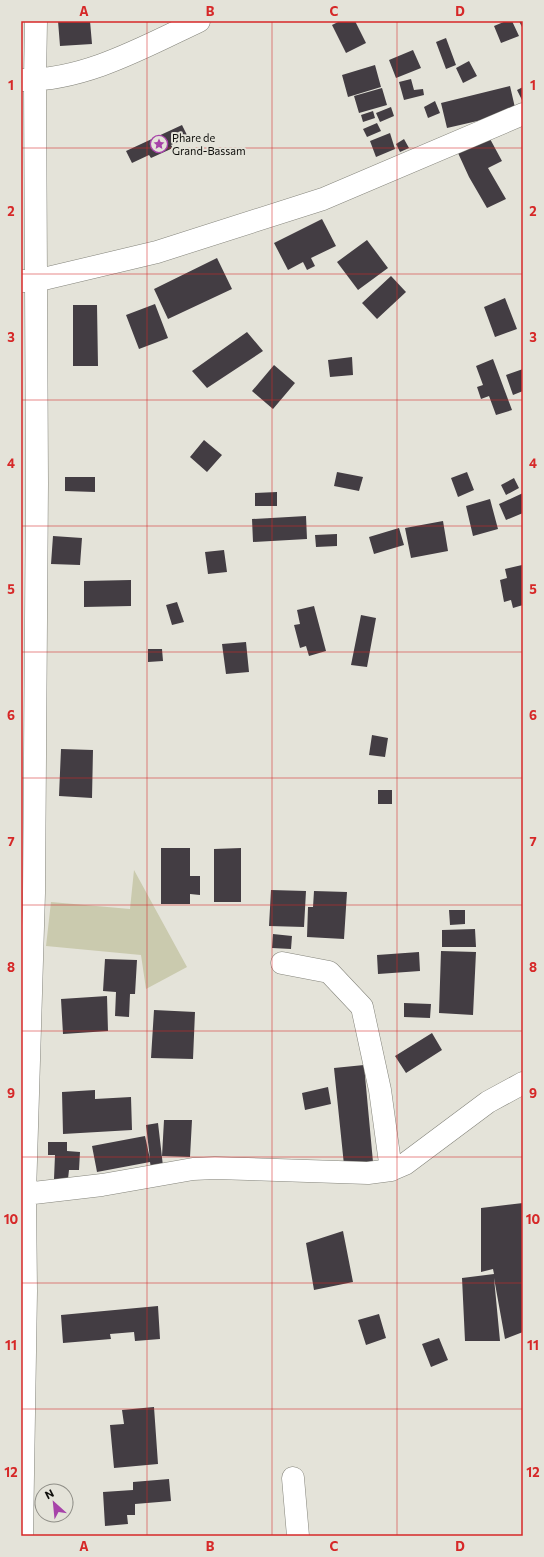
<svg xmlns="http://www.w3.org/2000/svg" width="544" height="1557" viewBox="0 0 544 1557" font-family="Commissioner,sans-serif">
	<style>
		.green { fill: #cacaae }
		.building { fill: #433d43 }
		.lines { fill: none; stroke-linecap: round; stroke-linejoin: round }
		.minor-casing { stroke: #84847b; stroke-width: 23 }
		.minor { stroke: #fff; stroke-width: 22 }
		.grid { fill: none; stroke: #d62828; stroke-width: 1; stroke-opacity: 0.55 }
		.labels { text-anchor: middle; stroke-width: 4; stroke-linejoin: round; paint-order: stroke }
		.poi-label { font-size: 11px; fill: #0f0f0c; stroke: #e4e3d9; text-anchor: start }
		.neatline { fill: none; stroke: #d62828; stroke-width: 1.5 }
		.grid-label { font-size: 13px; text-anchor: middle; font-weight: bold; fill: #d62828 }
	</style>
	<rect width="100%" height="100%" fill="#e4e3d9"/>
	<path class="green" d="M134 870 187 967 146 989 141 955 46 946 51 902 130 909Z"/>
	<path class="building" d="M58 21H90L92 44 60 46Z
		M340 21H355L366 43 346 53 332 25Z
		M506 21H512L519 36 501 43 494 26Z
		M519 21H523V29Z
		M446 38 456 65 446 69 436 42Z
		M413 50 421 68 396 78 389 60Z
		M469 61 477 76 463 83 456 68Z
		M375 65 381 87 348 97 342 75Z
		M411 79 414 90 423 89 424 95 404 100 399 82Z
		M510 86 516 112 447 128 441 103Z
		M523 87V102L517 90Z
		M382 88 387 105 359 113 354 96Z
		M435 101 440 113 428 118 424 107Z
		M391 107 394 116 380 122 376 113Z
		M373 111 375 118 363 122 361 115Z
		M377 123 381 131 367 137 363 129Z
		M182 125 188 137 171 145 173 148 151 158 149 155 132 163 126 151Z
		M390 133 395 149 376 157 370 141Z
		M489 137 502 161 488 168 506 199 487 208 469 177 458 153Z
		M404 139 409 148 400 152 396 144Z
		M322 219 336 246 311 258 315 266 307 270 303 262 288 270 274 243Z
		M367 240 388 268 358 290 337 262Z
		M217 258 232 289 168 319 154 289Z
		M391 276 406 292 377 319 362 303Z
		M505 298 517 329 495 337 484 307Z
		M155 304 168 338 139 349 126 315Z
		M73 305H97L98 366H73Z
		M247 332 263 351 207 388 192 371Z
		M352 357 353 375 330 377 328 360Z
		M493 359 512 410 496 415 489 396 481 399 477 387 483 385 476 366Z
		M274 365 295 383 273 409 252 391Z
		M523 369V391L513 395 506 375Z
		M204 440 222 455 207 472 190 457Z
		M337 472 363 477 359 491 334 486Z
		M467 472 474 490 458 497 451 478Z
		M65 477H95V492L65 491Z
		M514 478 519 488 506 495 501 485Z
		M277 492V506H255V493Z
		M523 493V513L506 520 499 504Z
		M490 499 498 529 473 536 466 506Z
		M306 516 307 539 253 542 252 519Z
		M443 521 448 551 411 558 405 528Z
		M399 528 404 545 374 554 369 537Z
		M337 534V546L316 547 315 535Z
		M53 536 82 538 80 565 51 564Z
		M224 550 227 572 208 574 205 552Z
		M522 565 523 605 513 608 511 600 504 602 500 580 507 578 505 569Z
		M131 580V606L84 607V581Z
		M177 602 184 622 172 625 166 605Z
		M314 606 326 651 309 656 306 646 300 648 294 625 300 624 297 610Z
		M361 615 376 618 367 667 351 665Z
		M246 642 249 672 226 674 222 644Z
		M148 649H162L163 661 148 662Z
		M372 735 388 738 385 757 369 755Z
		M61 749 93 750 92 798 59 796Z
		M378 790H392V804H378Z
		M161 848H190V876H200V895L190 894V904H161Z
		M241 848V902H214V849Z
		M271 890 306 891 304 927 269 926Z
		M314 891 347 892 344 939 307 937 308 907H313Z
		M449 910H465V924L450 925Z
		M475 929 476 947H442V930Z
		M273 934 292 936 291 949 272 948Z
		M441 951 476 952 473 1015 439 1013Z
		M419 952 420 971 378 974 377 955Z
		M105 959 137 960 135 994H130L129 1017 115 1016 116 992 103 991Z
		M107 996 108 1031 63 1034 61 999Z
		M404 1003 431 1004 430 1018 404 1017Z
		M154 1010 195 1012 193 1059 151 1058Z
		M432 1033 442 1050 406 1073 395 1056Z
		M364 1065 373 1162 344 1165 334 1068Z
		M328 1087 331 1104 305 1110 302 1093Z
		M95 1090V1099L131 1097 132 1130 63 1134 62 1092Z
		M164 1120H192L190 1157 162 1156Z
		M158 1123 163 1166 151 1168 150 1162 97 1172 92 1146 145 1136 150 1159 146 1125Z
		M48 1142H67V1151L80 1152 79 1170H69L68 1179H54L55 1155H48Z
		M523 1203V1332L505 1339 494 1278 500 1341H465L462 1278 494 1274 493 1269 481 1272V1208Z
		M343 1231 353 1282 314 1290 306 1243Z
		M158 1306 160 1339 135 1341 134 1332 110 1334 111 1339 63 1343 61 1315Z
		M379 1314 386 1338 366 1345 358 1320Z
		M439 1338 448 1360 431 1367 422 1344Z
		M154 1407 158 1464 114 1468 110 1425 124 1424 122 1410Z
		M169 1479 171 1501 135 1504V1515H127L128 1524 105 1526 103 1492 133 1490V1482Z"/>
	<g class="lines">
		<defs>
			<path id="minor" d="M21 80C84 81 144 47 199 21
				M21 281H35L157 252 323 199 523 114
				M282 963 329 972 362 1007 380 1090 391 1170
				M25 1194 102 1185 193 1169 215 1168 368 1173 391 1170 405 1164 488 1102 523 1083
				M293 1478 298 1536
				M22 1536 26 1291 25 1194 34 893 37 483 35 80 36 21"/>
		</defs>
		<use href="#minor" class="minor-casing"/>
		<use href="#minor" class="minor"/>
	</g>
	<path class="grid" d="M147 21V1536M272 21V1536M397 21V1536M21 148H523M21 274H523M21 400H523M21 526H523M21 652H523M21 778H523M21 905H523M21 1031H523M21 1157H523M21 1283H523M21 1409H523"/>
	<defs>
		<symbol id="sight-ring" viewBox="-11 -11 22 22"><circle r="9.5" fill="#e4e3d9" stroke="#a743a9" stroke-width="1.5"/><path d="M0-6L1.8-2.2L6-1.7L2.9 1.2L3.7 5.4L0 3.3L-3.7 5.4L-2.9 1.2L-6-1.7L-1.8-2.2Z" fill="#a743a9"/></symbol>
	</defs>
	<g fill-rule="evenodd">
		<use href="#sight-ring" x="149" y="134" width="20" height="20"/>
	</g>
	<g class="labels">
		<g class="poi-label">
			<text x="172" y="142">Phare de<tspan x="172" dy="13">Grand-Bassam</tspan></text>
		</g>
	</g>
	<rect width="544" height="1557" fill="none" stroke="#e4e3d9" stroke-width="44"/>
	<g transform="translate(54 1503) rotate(333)"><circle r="19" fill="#e4e3d9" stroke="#8f8e87"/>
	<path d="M0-3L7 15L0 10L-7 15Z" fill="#a743a9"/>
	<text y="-6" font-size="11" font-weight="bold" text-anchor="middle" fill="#0f0f0c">N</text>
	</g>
	<rect x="22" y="22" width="500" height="1513" class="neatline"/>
	<g class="grid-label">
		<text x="84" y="16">A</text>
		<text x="210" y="16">B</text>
		<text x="334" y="16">C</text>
		<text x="460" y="16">D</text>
		<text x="11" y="90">1</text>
		<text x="533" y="90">1</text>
		<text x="11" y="216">2</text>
		<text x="533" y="216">2</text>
		<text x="11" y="342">3</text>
		<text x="533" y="342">3</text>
		<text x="11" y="468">4</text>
		<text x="533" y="468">4</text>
		<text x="11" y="594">5</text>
		<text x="533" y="594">5</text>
		<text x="11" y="720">6</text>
		<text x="533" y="720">6</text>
		<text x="11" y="846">7</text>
		<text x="533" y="846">7</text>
		<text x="11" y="972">8</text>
		<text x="533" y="972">8</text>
		<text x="11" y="1098">9</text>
		<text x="533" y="1098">9</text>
		<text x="11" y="1224">10</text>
		<text x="533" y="1224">10</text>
		<text x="11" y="1350">11</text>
		<text x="533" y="1350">11</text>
		<text x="11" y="1477">12</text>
		<text x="533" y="1477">12</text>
		<text x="84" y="1551">A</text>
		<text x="210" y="1551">B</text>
		<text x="334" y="1551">C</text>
		<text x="460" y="1551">D</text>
	</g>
</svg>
